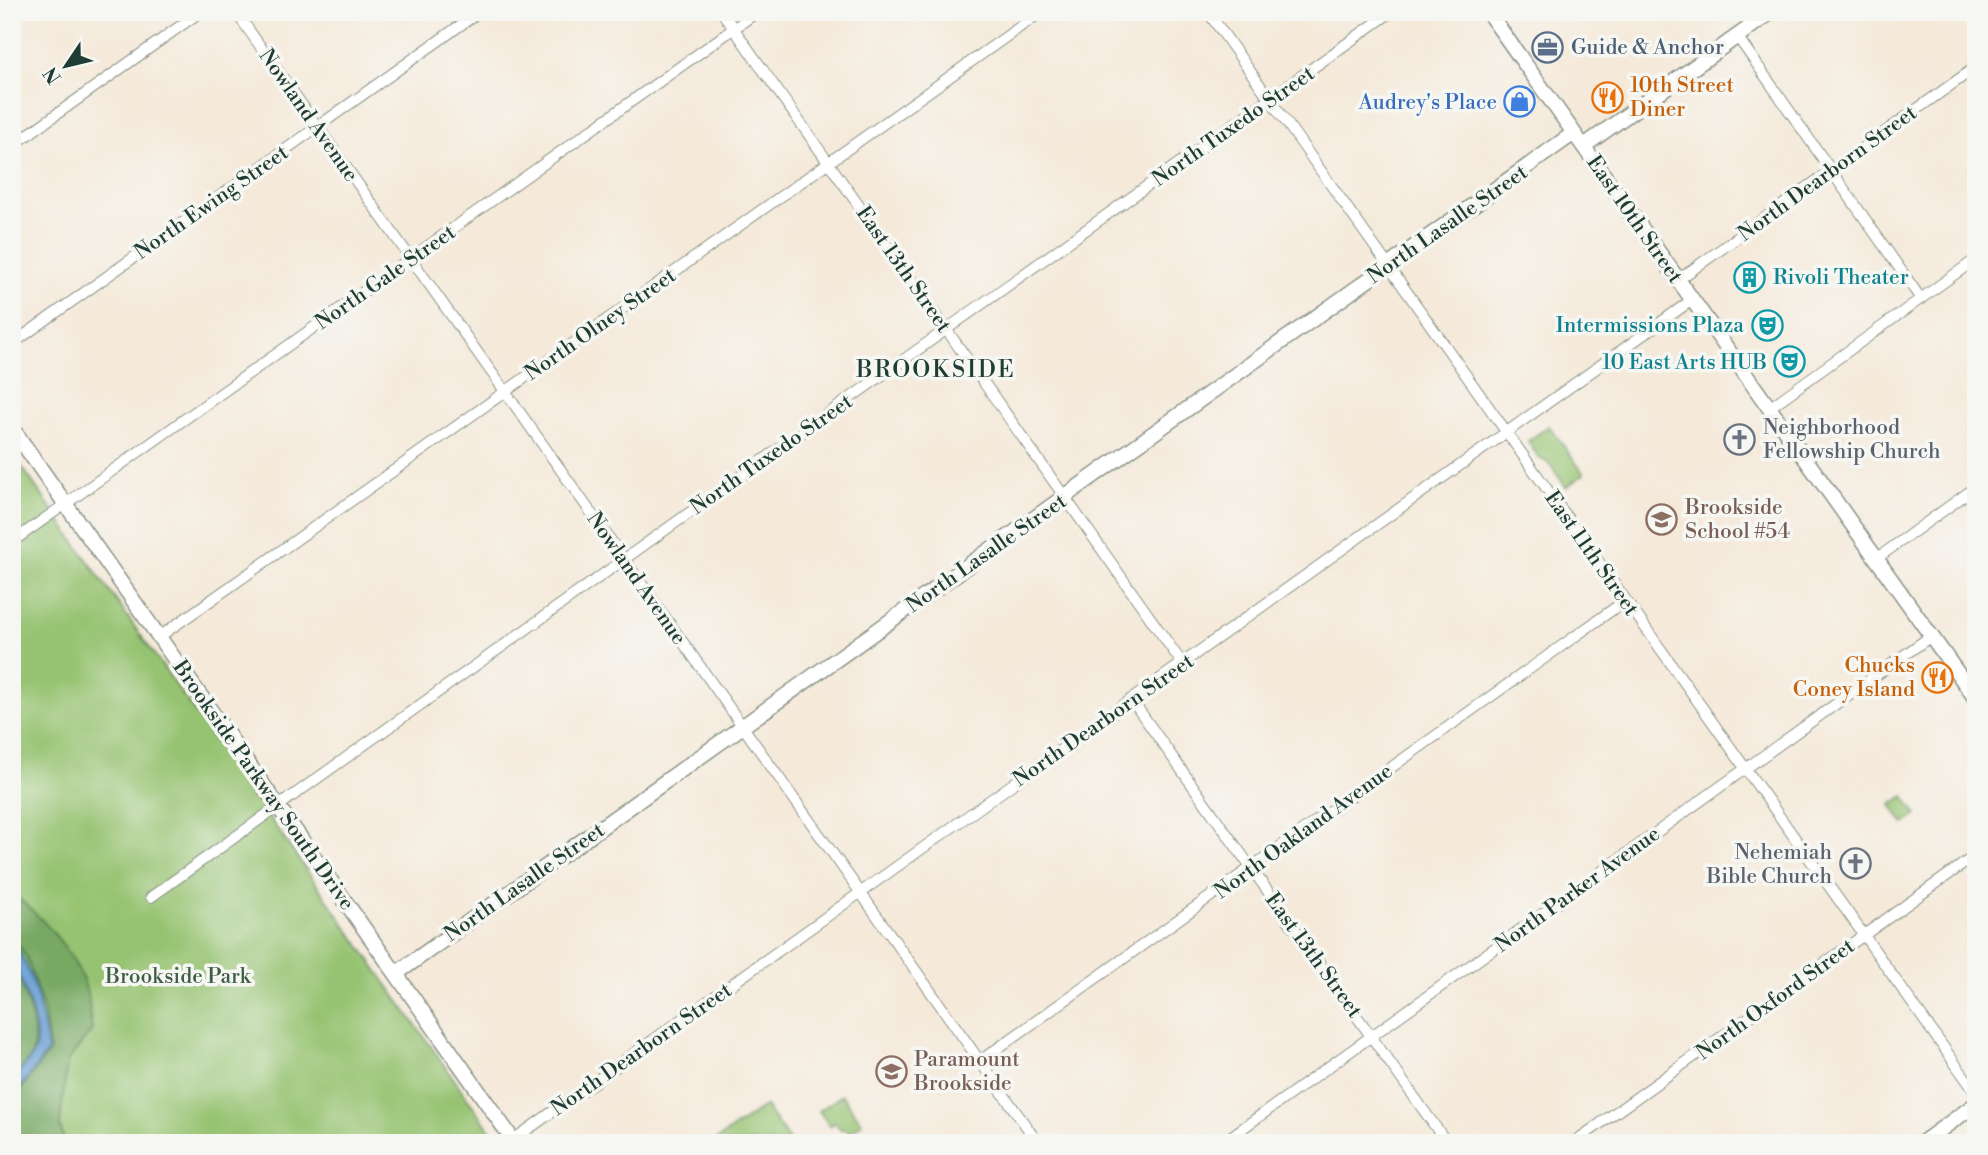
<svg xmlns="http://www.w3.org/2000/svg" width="1988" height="1155" viewBox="0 0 1988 1155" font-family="'Libre Bodoni',serif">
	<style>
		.green { fill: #96c371; stroke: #5a8052; stroke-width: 2 }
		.forest { fill: #78a963; stroke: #4c734c; stroke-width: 2 }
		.water { fill: #669dd4; stroke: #426d84; stroke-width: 2 }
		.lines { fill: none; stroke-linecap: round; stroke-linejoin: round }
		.street-casing { stroke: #8a9386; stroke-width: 12 }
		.secondary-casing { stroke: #8a9386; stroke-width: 17 }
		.street { stroke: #fff; stroke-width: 10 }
		.secondary { stroke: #fff; stroke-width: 14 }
		.labels { text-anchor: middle; stroke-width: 7; stroke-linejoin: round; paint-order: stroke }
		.service-label { font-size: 21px; fill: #4e5e75; stroke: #f6f6f2; text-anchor: start }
		.food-label { font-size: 21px; fill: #c56008; stroke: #f6f6f2; text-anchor: start }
		.shop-label { font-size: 21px; fill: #366cbe; stroke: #f6f6f2; text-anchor: end }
		.street-label { font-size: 21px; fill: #1f3d34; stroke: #f6f6f2 }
		.culture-label { font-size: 21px; fill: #0d838f; stroke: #f6f6f2; text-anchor: end }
		.worship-label { font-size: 21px; fill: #5b616d; stroke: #f6f6f2; text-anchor: start }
		.education-label { font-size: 21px; fill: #785e54; stroke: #f6f6f2; text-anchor: start }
		.park-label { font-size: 21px; fill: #3d5e43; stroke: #f6f6f2 }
		.neighbourhood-label { font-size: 23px; letter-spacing: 2px; fill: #1f3d34; stroke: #f6f6f2 }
	</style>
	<rect width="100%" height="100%" fill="#f6f6f2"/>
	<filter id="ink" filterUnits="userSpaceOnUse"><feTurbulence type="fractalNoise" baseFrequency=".0143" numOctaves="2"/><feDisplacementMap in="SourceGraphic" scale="14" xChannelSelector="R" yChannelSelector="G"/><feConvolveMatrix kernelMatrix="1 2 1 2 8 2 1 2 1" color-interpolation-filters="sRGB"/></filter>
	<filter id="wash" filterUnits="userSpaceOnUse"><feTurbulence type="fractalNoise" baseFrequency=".00686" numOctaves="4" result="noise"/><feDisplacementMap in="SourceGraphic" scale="28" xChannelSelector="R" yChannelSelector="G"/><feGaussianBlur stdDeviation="1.57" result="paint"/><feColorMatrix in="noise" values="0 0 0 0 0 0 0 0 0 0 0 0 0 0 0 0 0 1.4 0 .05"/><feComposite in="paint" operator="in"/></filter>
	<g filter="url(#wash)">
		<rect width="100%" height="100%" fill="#f5e9d9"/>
		<path class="green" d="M1549 426 1584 474 1566 487 1549 463 1539 458 1528 441Z
			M12 453 499 1143H12Z
			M1904 796 1917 815 1904 824 1891 805Z
			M842 1095 862 1123 849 1133 844 1128 841 1130 835 1122 830 1126 819 1111Z
			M765 1106 791 1143H712Z"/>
		<path class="forest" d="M12 893C44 919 79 955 88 997 90 1008 90 1019 92 1030L67 1062 60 1126 65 1143H12V1111L16 1096 50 1051 44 1011 27 958 12 935Z
			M12 957C19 984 44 1031 30 1058 26 1066 18 1073 12 1079Z"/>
		<path class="water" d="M12 939C34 973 42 1011 48 1051L14 1096 12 1104C12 1097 11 1088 13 1082 18 1068 34 1062 36 1045 39 1008 12 975 12 939Z"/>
	</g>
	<g filter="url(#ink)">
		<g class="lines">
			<defs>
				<path id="street" d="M236 12 1038 1143
					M722 12 1182 663
					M1208 12 1976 1093
					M1737 36 1921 299
					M12 146 200 12
					M1678 280 1976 67
					M12 344 479 12
					M1769 408 1976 259
					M12 542 757 12
					M1876 559 1976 487
					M159 637 1041 12
					M1131 699 1447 1143
					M151 897 1391 12
					M980 1061 1626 600
					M513 1140 1692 300
					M1222 1143 1931 636
					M1573 1143 1976 855"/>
				<path id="secondary" d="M1488 12 1976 699
					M1584 146 1771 12
					M12 428 515 1143
					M397 973 1574 133
					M1922 1143 1976 1104"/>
			</defs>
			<use href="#street" class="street-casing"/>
			<use href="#secondary" class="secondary-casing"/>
			<use href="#street" class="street"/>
			<use href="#secondary" class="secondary"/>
		</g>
	</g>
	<defs>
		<symbol id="office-ring" viewBox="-11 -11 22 22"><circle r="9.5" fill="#f6f6f2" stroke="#5c6f8a" stroke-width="1.5"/><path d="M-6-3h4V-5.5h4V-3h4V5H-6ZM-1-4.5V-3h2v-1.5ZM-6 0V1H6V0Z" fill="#5c6f8a"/></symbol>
		<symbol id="restaurant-ring" viewBox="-11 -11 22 22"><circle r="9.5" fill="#f6f6f2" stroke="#e8710a" stroke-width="1.5"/><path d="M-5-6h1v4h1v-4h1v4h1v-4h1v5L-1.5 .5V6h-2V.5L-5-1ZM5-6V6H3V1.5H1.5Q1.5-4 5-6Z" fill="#e8710a"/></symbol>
		<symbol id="shop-ring" viewBox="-11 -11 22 22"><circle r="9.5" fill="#f6f6f2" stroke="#3f7fe0" stroke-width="1.5"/><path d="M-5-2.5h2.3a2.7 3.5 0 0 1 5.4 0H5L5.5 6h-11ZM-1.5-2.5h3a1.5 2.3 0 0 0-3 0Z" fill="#3f7fe0"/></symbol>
		<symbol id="building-ring" viewBox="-11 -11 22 22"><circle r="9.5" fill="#f6f6f2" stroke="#0f9aa8" stroke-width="1.5"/><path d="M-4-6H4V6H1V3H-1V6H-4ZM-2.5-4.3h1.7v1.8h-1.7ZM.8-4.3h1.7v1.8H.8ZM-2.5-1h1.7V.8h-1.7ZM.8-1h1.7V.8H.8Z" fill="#0f9aa8"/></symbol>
		<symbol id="theatre-ring" viewBox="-11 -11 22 22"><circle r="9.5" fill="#f6f6f2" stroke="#0f9aa8" stroke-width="1.5"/><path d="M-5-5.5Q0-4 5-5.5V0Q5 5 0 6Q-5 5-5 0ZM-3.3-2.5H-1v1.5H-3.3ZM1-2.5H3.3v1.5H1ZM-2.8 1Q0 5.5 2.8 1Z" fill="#0f9aa8"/></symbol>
		<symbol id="church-ring" viewBox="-11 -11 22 22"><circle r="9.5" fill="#f6f6f2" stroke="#6b7280" stroke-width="1.5"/><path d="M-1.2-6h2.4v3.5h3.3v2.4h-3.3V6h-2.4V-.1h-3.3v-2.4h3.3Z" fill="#6b7280"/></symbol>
		<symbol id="school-ring" viewBox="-11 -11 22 22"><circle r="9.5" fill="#f6f6f2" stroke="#8d6e63" stroke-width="1.5"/><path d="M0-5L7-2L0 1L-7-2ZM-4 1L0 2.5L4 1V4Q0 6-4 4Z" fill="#8d6e63"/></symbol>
	</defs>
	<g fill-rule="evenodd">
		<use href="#office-ring" x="1530" y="30" width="35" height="35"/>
		<use href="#restaurant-ring" x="1590" y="80" width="35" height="35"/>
		<use href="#shop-ring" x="1502" y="84" width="35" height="35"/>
		<use href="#building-ring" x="1732" y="260" width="35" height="35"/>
		<use href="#theatre-ring" x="1750" y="308" width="35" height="35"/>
		<use href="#theatre-ring" x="1772" y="344" width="35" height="35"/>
		<use href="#church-ring" x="1722" y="422" width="35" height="35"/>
		<use href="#school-ring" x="1644" y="502" width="35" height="35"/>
		<use href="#restaurant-ring" x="1920" y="660" width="35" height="35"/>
		<use href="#church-ring" x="1838" y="846" width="35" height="35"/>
		<use href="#school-ring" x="874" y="1054" width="35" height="35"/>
	</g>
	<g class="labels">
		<g class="service-label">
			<text x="1571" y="54">Guide &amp; Anchor</text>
		</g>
		<g class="food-label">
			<text x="1630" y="92">10th Street<tspan x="1630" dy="24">Diner</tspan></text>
			<text x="1915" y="672" text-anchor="end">Chucks<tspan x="1915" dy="24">Coney Island</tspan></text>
		</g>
		<g class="shop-label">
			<text x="1497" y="109">Audrey's Place</text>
		</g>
		<g class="street-label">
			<text transform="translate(309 115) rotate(55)" y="7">Nowland Avenue</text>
			<text transform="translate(1233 126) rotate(-35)" y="7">North Tuxedo Street</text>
			<text transform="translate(1827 173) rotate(-36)" y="7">North Dearborn Street</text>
			<text transform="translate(211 202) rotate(-35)" y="7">North Ewing Street</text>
			<text transform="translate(1635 219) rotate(55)" y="7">East 10th Street</text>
			<text transform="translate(1447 224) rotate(-35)" y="7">North Lasalle Street</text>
			<text transform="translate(904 269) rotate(55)" y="7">East 13th Street</text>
			<text transform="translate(385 277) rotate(-35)" y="7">North Gale Street</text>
			<text transform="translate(600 324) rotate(-35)" y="7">North Olney Street</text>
			<text transform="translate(771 454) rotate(-35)" y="7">North Tuxedo Street</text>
			<text transform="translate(986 553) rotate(-35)" y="7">North Lasalle Street</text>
			<text transform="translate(1592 553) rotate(55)" y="7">East 11th Street</text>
			<text transform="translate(637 578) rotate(55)" y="7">Nowland Avenue</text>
			<text transform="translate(1103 720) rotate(-35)" y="7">North Dearborn Street</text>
			<text transform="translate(264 785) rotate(55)" y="7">Brookside Parkway South Drive</text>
			<text transform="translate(1303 831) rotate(-36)" y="7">North Oakland Avenue</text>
			<text transform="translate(524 882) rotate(-35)" y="7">North Lasalle Street</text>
			<text transform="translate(1577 889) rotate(-36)" y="7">North Parker Avenue</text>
			<text transform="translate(1314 955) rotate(54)" y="7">East 13th Street</text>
			<text transform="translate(1775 999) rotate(-36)" y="7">North Oxford Street</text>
			<text transform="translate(641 1049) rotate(-35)" y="7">North Dearborn Street</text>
		</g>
		<g class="culture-label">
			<text x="1773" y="284" text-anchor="start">Rivoli Theater</text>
			<text x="1744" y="332">Intermissions Plaza</text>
			<text x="1767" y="369">10 East Arts HUB</text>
		</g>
		<g class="worship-label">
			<text x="1763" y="434">Neighborhood<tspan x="1763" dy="24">Fellowship Church</tspan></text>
			<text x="1832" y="859" text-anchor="end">Nehemiah<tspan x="1832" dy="24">Bible Church</tspan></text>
		</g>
		<g class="education-label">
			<text x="1685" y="514">Brookside<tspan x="1685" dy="24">School #54</tspan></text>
			<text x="914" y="1066">Paramount<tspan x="914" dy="24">Brookside</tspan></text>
		</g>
		<g class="park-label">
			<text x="178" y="983">Brookside Park</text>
		</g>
		<g class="neighbourhood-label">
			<text x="936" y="377">BROOKSIDE</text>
		</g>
	</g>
	<rect width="1988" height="1155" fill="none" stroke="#f6f6f2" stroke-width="42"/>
	<g transform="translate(66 66) rotate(235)" stroke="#f6f6f2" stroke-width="5" paint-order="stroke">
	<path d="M0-5L12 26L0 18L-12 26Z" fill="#1f3d34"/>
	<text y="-10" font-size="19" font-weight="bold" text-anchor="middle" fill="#1f3d34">N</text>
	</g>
</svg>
